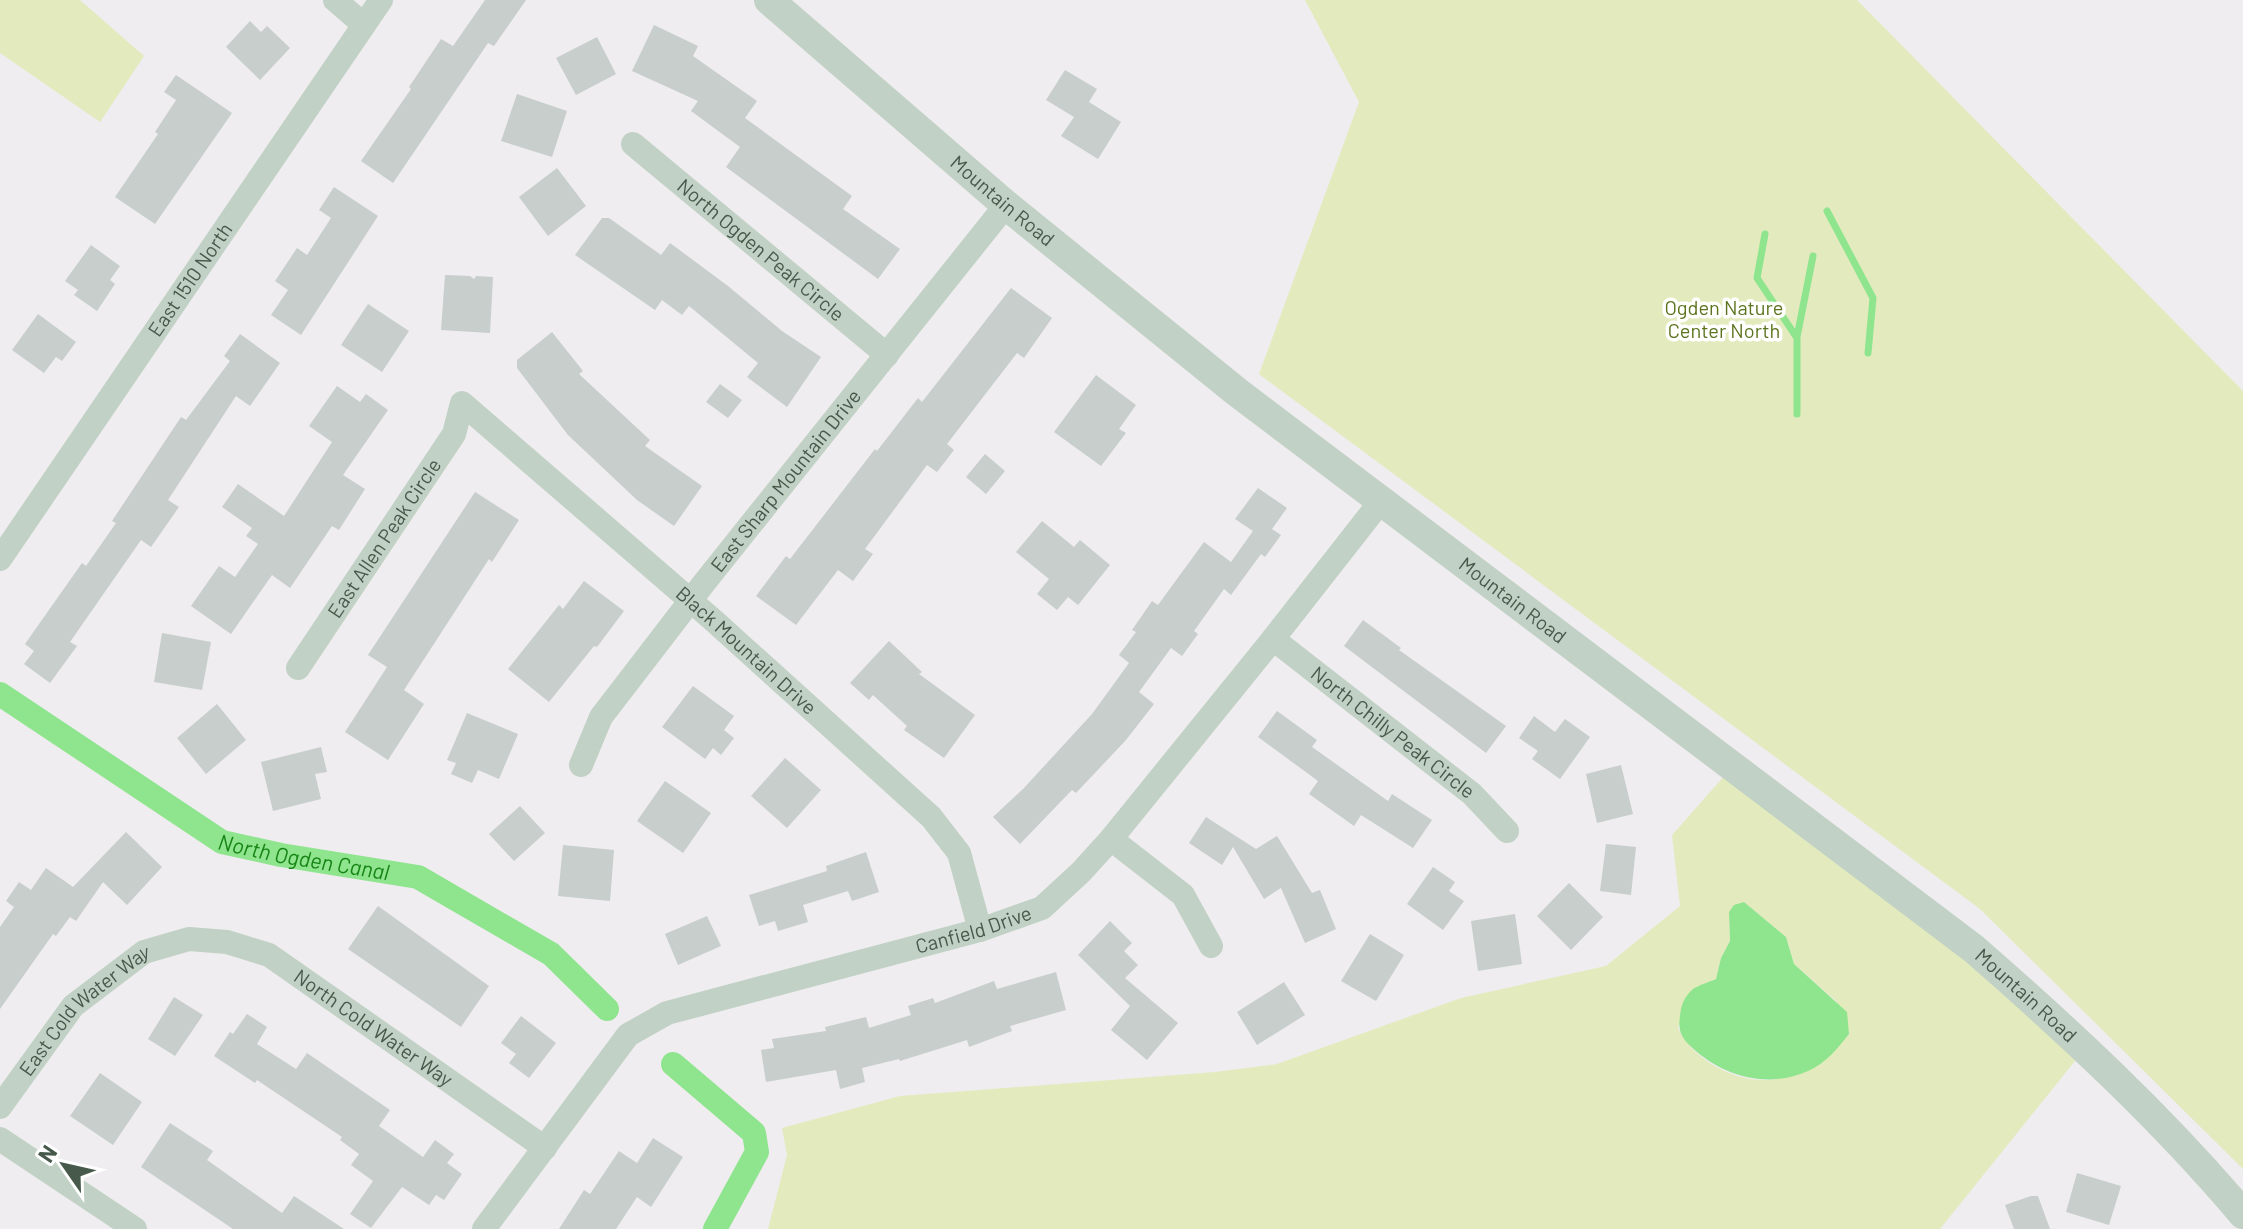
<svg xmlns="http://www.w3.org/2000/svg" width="2243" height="1229" viewBox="0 0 2243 1229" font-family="Barlow,sans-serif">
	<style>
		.green { fill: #e3ebbe; fill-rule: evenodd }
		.water { fill: #8fe48e }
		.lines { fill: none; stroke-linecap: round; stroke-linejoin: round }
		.stream { stroke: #8fe48e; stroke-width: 7 }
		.canal { stroke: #8fe48e; stroke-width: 24 }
		.building { fill: #c7cecb }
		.minor { stroke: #c1d1c5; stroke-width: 24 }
		.tertiary { stroke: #c1d1c5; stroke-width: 30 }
		.labels { text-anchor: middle; stroke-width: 7; stroke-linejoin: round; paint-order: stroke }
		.street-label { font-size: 20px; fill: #47594b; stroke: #fff }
		.park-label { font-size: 20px; fill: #5c741e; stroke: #fff }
		.water-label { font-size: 22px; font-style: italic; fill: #178616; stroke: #fff }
	</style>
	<rect width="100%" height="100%" fill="#efedef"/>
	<path class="green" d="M0 0H80L144 56 100 122 0 53Z
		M1305 0H1857L2243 391V1169L1980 909 1259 374 1359 102Z
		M1726 774 1957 949 2079 1056 1940 1229H768L787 1155 782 1128 900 1096 1215 1072 1277 1064 1461 998 1606 966 1680 906 1672 835ZM1744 902 1786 937 1794 964 1837 1002 1806 1072C1794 1074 1781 1079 1768 1080 1734 1082 1692 1059 1678 1028L1693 989 1716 979 1721 958 1730 941 1729 912Z"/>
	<path class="water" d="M1744 902 1786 937 1794 964 1847 1012 1849 1034C1837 1049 1826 1063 1808 1071 1770 1088 1728 1078 1697 1052 1684 1041 1677 1034 1680 1016 1681 1005 1684 997 1693 989 1699 985 1709 982 1716 979L1721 958 1730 941 1729 912 1734 905Z"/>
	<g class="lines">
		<path class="stream" d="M1827 211 1873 298 1868 353
			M1765 234 1757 278 1797 338V414
			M1797 337 1813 256"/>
		<g class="canal">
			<path id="s1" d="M0 694 222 842 281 855 418 877 551 954 607 1009"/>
			<path d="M673 1064 754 1133 757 1152 715 1229"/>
		</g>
	</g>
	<path class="building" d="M485 0H526L494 46 488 43 393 183 361 161 411 89 409 87 441 39 453 46Z
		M250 21 261 32 267 26 290 48 260 80 226 47Z
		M654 25 698 46 693 56 757 101 745 118 852 196 843 209 900 249 878 279 726 167 740 147 691 111 698 101 632 71Z
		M597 37 616 74 576 95 556 58Z
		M1065 70 1097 89 1089 102 1121 122 1098 159 1061 136 1074 117 1046 100Z
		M176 75 232 113 155 224 115 197 158 134 155 132 176 100 164 92Z
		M517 94 567 111 552 157 501 141Z
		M557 168 586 206 548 236 519 197Z
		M334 187 378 216 301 335 271 315 288 290 275 281 297 248 307 255 331 218 319 210Z
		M602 218H609L661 255 670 243 728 286 782 331 821 357 787 407 747 377 758 363 689 306 682 315 662 300 655 310 575 255Z
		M91 245 120 266 110 280 115 284 97 311 74 295 78 290 65 281Z
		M445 275 470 276 474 279 476 276 493 277 490 333 441 330Z
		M1011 288 1052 318 1024 358 1017 353 947 444 954 450 937 472 927 465 865 549 873 554 853 581 838 570 796 625 756 596 786 556 790 559 875 449 877 451 918 398 922 402Z
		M368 304 409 331 382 372 341 345Z
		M38 314 76 342 62 361 56 357 44 373 12 350Z
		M552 332 583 371 579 374 650 440 645 446 702 486 674 526 637 500 568 435 517 368V360Z
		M240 334 280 363 250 406 236 396 168 500 179 507 151 547 141 540 70 642 77 646 50 683 24 664 34 651 25 644 82 563 86 566 116 523 112 521 181 417 186 420 230 361 224 356Z
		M1096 375 1136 405 1119 429 1126 433 1101 466 1054 432Z
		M720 384 742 400 728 418 706 402Z
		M337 386 360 402 366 394 388 410 343 475 365 489 339 530 332 526 290 588 272 575 231 634 191 606 219 566 235 577 258 544 246 536 252 528 222 507 238 484 284 516 332 442 309 426Z
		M985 454 1005 471 986 494 966 477Z
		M1258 488 1287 508 1272 529 1281 535 1265 557 1261 554 1231 595 1224 589 1194 631 1198 634 1182 656 1171 648 1139 692 1154 704 1126 740 1076 793 1072 790 1020 844 993 817 1024 788 1092 714 1129 663 1119 655 1136 632 1132 630 1152 601 1158 605 1204 542 1231 562 1253 531 1235 519Z
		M475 492 519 520 492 562 489 559 404 690 424 704 388 760 345 732 387 667 368 655Z
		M1042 521 1074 547 1080 540 1110 565 1078 605 1068 597 1057 610 1037 594 1049 579 1016 552Z
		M584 581 624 611 597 647 594 646 549 702 508 669 559 605 563 609Z
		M1363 620 1401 648 1399 650 1506 726 1486 753 1344 646Z
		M162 633 211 642 202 690 154 682Z
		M889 641 922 672 919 674 975 715 944 758 904 730 907 726 873 695 869 700 850 683Z
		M693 686 734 716 724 730 734 738 721 755 713 748 705 759 662 727Z
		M217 704 246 740 206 774 177 738Z
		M1277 711 1317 740 1312 747 1388 801 1392 794 1432 820 1413 848 1361 815 1354 826 1309 794 1318 781 1258 737Z
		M467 713 518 734 499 779 478 770 472 783 451 774 456 763 447 760Z
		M1534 716 1555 732 1565 719 1590 737 1560 779 1532 759 1538 751 1519 738Z
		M321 747 327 772 315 774 321 799 273 811 261 762Z
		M785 758 821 790 787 828 751 796Z
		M1621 765 1633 814 1597 823 1586 774Z
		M665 781 711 813 683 853 637 821Z
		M520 806 545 833 514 861 489 834Z
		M1206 817 1256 849 1277 836 1312 893 1320 890 1336 929 1305 943 1281 888 1264 899 1233 847 1222 865 1189 843Z
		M126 832 162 867 127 905 103 882 76 921 70 917 56 936 53 934 0 1009V927L14 907 6 901 19 882 31 890 46 868 73 887Z
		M1606 844 1636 847 1631 895 1600 891Z
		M563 845 614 850 610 901 558 896Z
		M866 852 879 892 852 901 848 891 803 905 808 922 778 931 775 921 759 926 749 895 827 871 826 866Z
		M1433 867 1455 882 1449 891 1464 901 1443 930 1407 904Z
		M1569 883 1603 917 1571 950 1537 916Z
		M378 906 489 986 461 1027 348 949Z
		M1515 914 1522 964 1478 971 1471 921Z
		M707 916 721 946 678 965 665 934Z
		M1110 921 1132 943 1124 951 1138 965 1125 978 1178 1023 1147 1060 1111 1030 1130 1006 1078 955Z
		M1370 934 1404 955 1376 1001 1341 981Z
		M1056 972 1066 1010 1010 1026 1012 1031 969 1047 967 1040 900 1061 899 1059 862 1068 865 1082 840 1089 836 1070 766 1082 761 1050 774 1048 772 1039 826 1031 825 1027 866 1017 869 1028 911 1015 908 1006 933 998 935 1003 994 981 997 989Z
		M1284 982 1305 1015 1257 1045 1237 1012Z
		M174 997 203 1015 175 1056 148 1039Z
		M247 1014 267 1027 257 1044 296 1069 307 1053 390 1110 379 1126 423 1157 435 1140 454 1154 447 1163 462 1174 444 1200 436 1195 429 1205 402 1187 371 1228 350 1214 373 1181 351 1165 359 1154 340 1140 342 1137 257 1080 255 1083 214 1056 230 1032 233 1034Z
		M521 1016 556 1043 529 1078 509 1063 516 1054 501 1043Z
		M100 1073 142 1102 113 1145 70 1116Z
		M170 1123 213 1151 207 1160 282 1213 294 1196 344 1229H233L141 1167Z
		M653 1138 683 1157 651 1207 637 1197 616 1229H559L584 1190 590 1194 619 1151 637 1163Z
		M2077 1173 2121 1186 2109 1225 2066 1212Z
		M2031 1196H2038L2050 1229H2014L2005 1205Z"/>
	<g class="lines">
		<g class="minor">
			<path d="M335 0 364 25"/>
			<path id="s2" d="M633 144 887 355"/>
			<path id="s3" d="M0 559 381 0"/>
			<path id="s4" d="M1273 639 1472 794 1507 831"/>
			<path id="s5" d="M298 668 454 434 462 403 713 620 931 817 959 853 980 930"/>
			<path id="s6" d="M581 765 601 717 704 583 1006 205"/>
			<path d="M1111 839 1183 895 1211 946"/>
			<path id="s7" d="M0 1107 73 1006 144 952 189 939 227 942 269 955 545 1148"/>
			<path d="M0 1139 135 1229"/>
			<path id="s8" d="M484 1229 628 1035 667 1013 980 930 1042 908 1081 872 1111 839 1273 639 1381 501"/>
		</g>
		<path class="tertiary" id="s9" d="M769 0 1006 205 1237 392 1974 949C2069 1032 2161 1117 2243 1214"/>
	</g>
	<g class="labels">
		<g class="street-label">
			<text dy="7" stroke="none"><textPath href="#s9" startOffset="308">Mountain Road</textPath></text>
			<text dy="7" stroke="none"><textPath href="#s2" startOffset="166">North Ogden Peak Circle</textPath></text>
			<text dy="7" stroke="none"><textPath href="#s3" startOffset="338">East 1510 North</textPath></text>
			<text dy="7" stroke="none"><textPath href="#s6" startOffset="352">East Sharp Mountain Drive</textPath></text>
			<text dy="7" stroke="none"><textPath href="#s5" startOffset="156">East Allen Peak Circle</textPath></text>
			<text dy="7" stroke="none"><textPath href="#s9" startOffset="956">Mountain Road</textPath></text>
			<text dy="7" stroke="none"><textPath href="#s5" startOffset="690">Black Mountain Drive</textPath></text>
			<text dy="7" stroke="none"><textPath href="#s4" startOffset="152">North Chilly Peak Circle</textPath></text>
			<text dy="7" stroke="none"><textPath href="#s8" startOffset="604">Canfield Drive</textPath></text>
			<text dy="7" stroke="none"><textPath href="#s9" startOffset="1604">Mountain Road</textPath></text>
			<text dy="7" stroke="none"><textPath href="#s7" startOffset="130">East Cold Water Way</textPath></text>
			<text dy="7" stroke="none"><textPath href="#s7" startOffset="470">North Cold Water Way</textPath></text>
		</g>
		<g class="park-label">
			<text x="1724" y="315">Ogden Nature<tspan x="1724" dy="23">Center North</tspan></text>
		</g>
		<g class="water-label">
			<text dy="8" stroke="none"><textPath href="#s1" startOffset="350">North Ogden Canal</textPath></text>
		</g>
	</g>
	<g transform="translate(64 1165) rotate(304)" stroke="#ffffff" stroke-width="6" paint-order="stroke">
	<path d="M0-6L14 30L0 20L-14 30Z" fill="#47594b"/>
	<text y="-12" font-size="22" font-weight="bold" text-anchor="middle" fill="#47594b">N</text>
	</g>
</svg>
